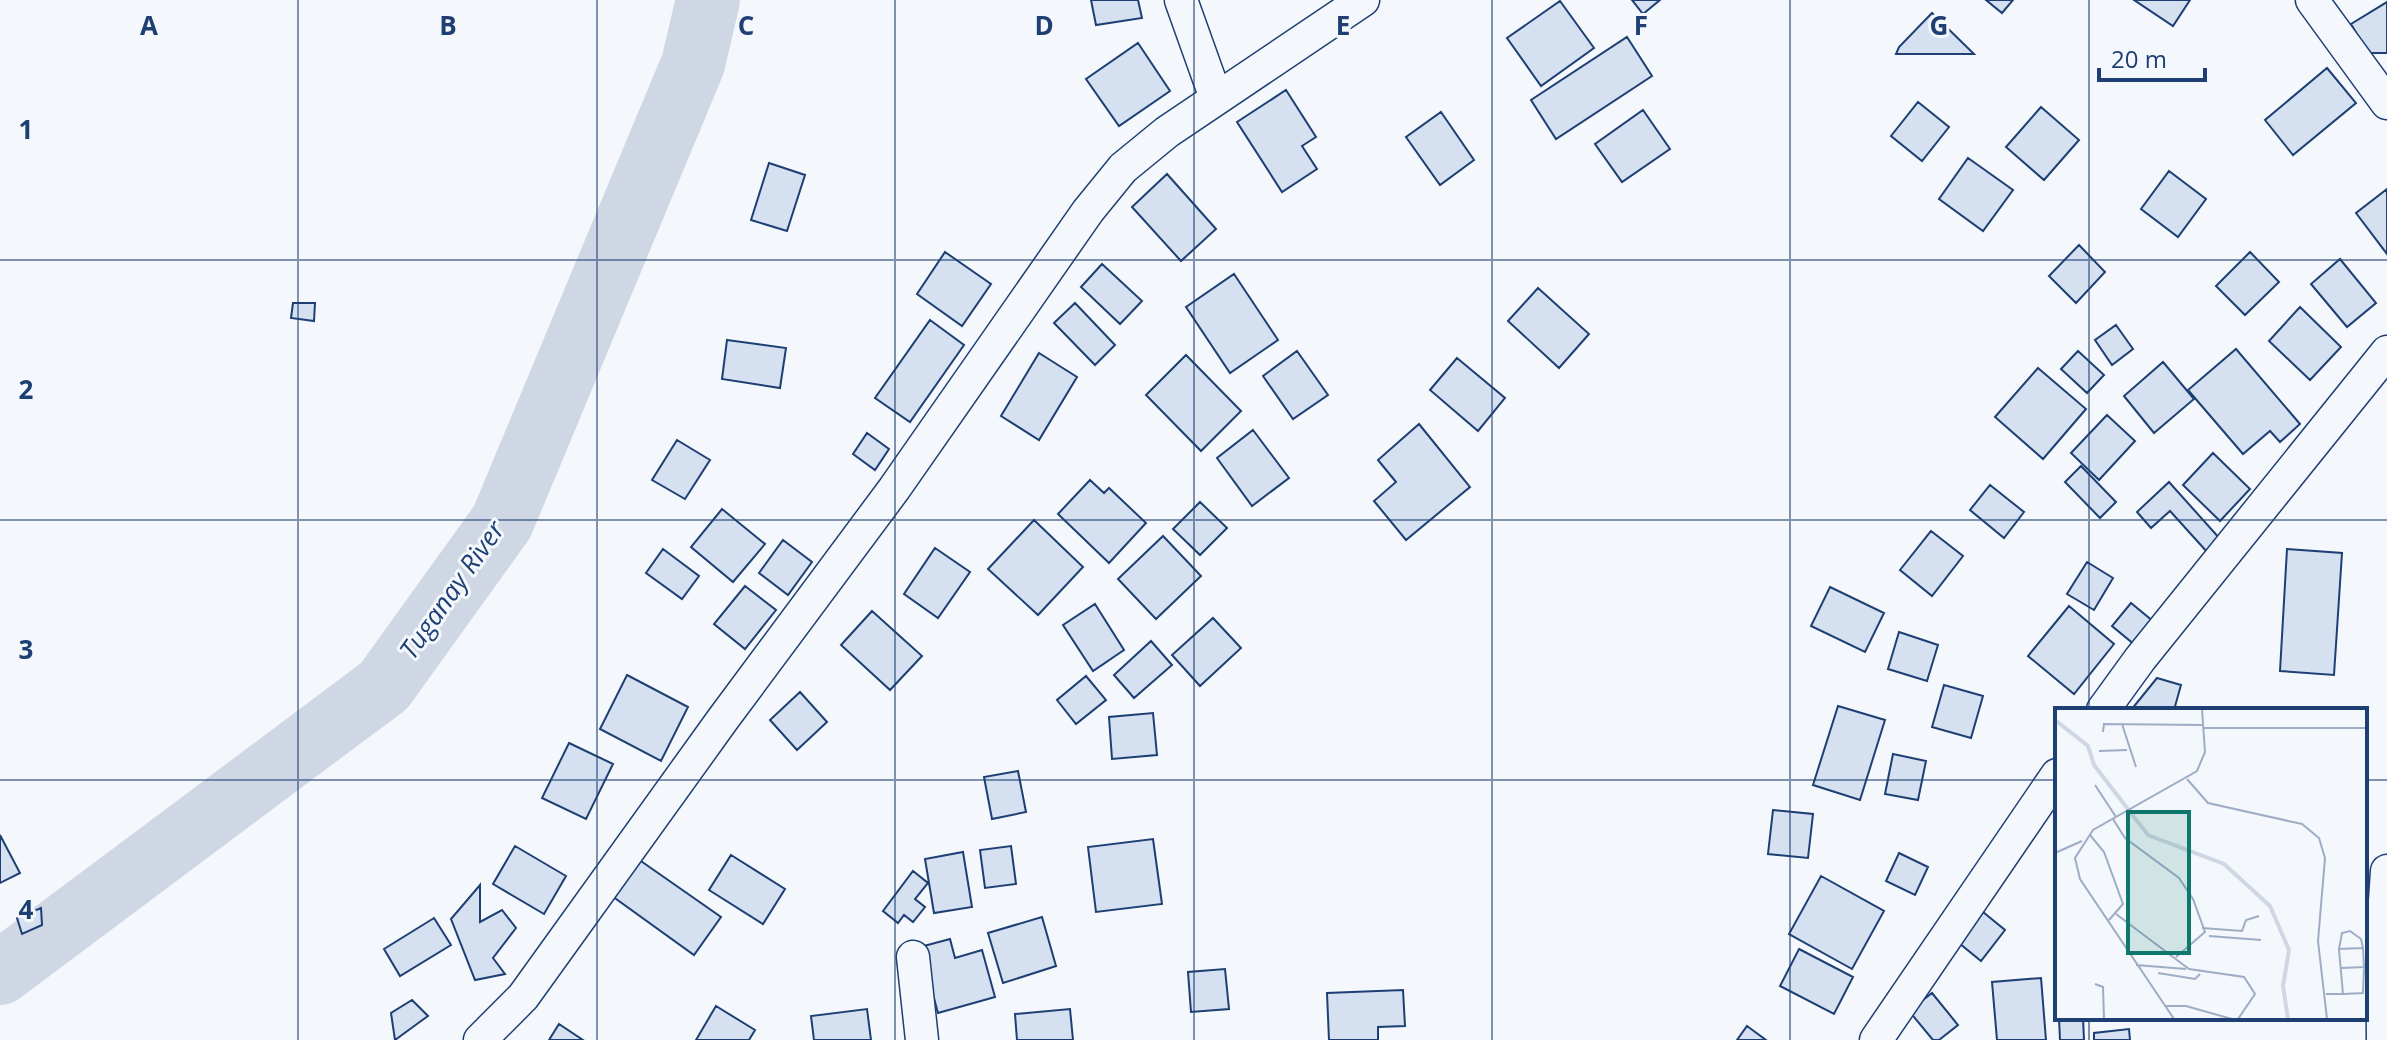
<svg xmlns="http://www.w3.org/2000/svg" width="2387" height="1040" viewBox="0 0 2387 1040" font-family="'Open Sans',sans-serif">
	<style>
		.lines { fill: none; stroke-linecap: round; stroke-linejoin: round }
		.river { stroke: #cfd7e4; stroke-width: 64 }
		.building { fill: #d5e0f0; stroke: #1d3f73; stroke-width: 2 }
		.street-casing { stroke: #1d3f73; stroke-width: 35 }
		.street { stroke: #f4f7fb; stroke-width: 32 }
		.grid { fill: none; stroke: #1d3f73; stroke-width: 2; stroke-opacity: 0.55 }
		.labels { text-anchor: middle; stroke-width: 6; stroke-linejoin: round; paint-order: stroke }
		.water-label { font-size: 26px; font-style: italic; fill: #1d3f73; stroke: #f4f7fb }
		.inset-river { fill: none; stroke: #cfd7e4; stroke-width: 4 }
		.inset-road { fill: none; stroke: #9eadc5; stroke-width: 2 }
		.view { fill: #0f766e; fill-opacity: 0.15; stroke: #0f766e; stroke-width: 4 }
		.inset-edge { fill: none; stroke: #1d3f73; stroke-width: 4 }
		.grid-label { font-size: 26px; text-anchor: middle; font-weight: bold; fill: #1d3f73; stroke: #f4f7fb; stroke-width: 6; stroke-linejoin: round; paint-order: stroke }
	</style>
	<rect width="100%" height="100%" fill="#f4f7fb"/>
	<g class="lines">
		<path class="river" d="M0 973 384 686 502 522 693 64 708 0"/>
	</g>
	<path class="building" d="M1091 0H1138L1142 18 1096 25Z
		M1632 0H1660L1643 14Z
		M1986 0H2013L2002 13Z
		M2134 0H2190L2173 26Z
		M1560 1 1594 48 1541 86 1507 38Z
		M2387 2V53H2368L2351 24Z
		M1932 13 1974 54H1896L1899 47Z
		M1627 37 1652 76 1556 139 1531 100Z
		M1138 43 1170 91 1119 126 1086 79Z
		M2327 68 2356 103 2293 155 2265 120Z
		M1286 90 1316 137 1302 146 1317 169 1282 192 1237 122Z
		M1918 102 1949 127 1922 161 1891 136Z
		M2041 107 2079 140 2044 180 2006 147Z
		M1643 110 1670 149 1622 182 1595 144Z
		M1441 112 1474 160 1440 185 1406 137Z
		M1968 158 2013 190 1983 231 1939 199Z
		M769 163 805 175 787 231 751 220Z
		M2169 171 2206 199 2178 237 2141 209Z
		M1167 174 1216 229 1181 261 1132 207Z
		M2387 189V254L2356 213Z
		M2079 245 2105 272 2076 303 2049 276Z
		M945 252 991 284 962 326 917 294Z
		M2250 252 2279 282 2245 315 2216 286Z
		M2340 259 2376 303 2347 327 2311 284Z
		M1102 264 1142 301 1120 324 1081 287Z
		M1234 274 1278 340 1230 373 1186 307Z
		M1538 288 1589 334 1559 368 1508 321Z
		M293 303H315L314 321 291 318Z
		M1075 303 1115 345 1095 365 1054 323Z
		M2300 307 2341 347 2310 380 2269 341Z
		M930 320 964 345 910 422 875 398Z
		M2116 325 2133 349 2112 365 2095 340Z
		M727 340 786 348 780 388 722 379Z
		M2236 349 2300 424 2280 442 2270 431 2243 454 2188 390Z
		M1297 351 1328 395 1293 419 1263 376Z
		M2078 351 2104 375 2087 393 2061 369Z
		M1039 353 1077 377 1039 440 1001 416Z
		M1186 355 1241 411 1201 451 1146 395Z
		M1457 358 1505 398 1478 431 1430 390Z
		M2163 362 2194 399 2154 433 2124 396Z
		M2038 368 2086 409 2043 459 1995 417Z
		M2107 415 2135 441 2099 480 2071 453Z
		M1419 424 1470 487 1406 540 1374 501 1396 482 1378 460Z
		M1253 430 1289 478 1252 506 1217 458Z
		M867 433 889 449 875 470 853 454Z
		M677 440 710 460 685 499 652 480Z
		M2213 453 2250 489 2220 521 2183 485Z
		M2081 466 2116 502 2100 518 2065 482Z
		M1090 480 1104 493 1109 488 1146 523 1109 563 1058 514Z
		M2169 482 2221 540 2208 553 2170 511 2151 528 2137 512Z
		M1990 485 2024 512 2004 538 1970 510Z
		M1200 502 1227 528 1200 555 1173 529Z
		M722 509 765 544 733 582 691 547Z
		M1034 520 1083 567 1038 615 988 569Z
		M1931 531 1963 556 1932 596 1900 570Z
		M1163 536 1201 576 1156 619 1118 579Z
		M783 540 812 562 788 595 759 573Z
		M935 548 970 572 938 618 904 594Z
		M663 549 699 576 682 599 646 573Z
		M2287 549 2342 553 2334 675 2280 671Z
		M2087 562 2113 578 2094 610 2067 594Z
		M745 586 776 610 745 649 714 624Z
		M1830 587 1884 613 1865 652 1811 626Z
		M2131 603 2154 622 2135 645 2112 626Z
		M1095 604 1124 650 1093 671 1063 625Z
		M2069 606 2114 644 2074 694 2028 656Z
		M872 611 922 656 890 690 841 645Z
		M1213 618 1241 648 1200 686 1172 655Z
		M1899 632 1938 645 1927 681 1888 669Z
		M1151 641 1172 665 1134 698 1114 675Z
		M627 675 688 707 661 761 600 729Z
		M1086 676 1106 700 1076 724 1057 700Z
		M2157 678 2181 685 2174 710H2131Z
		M1944 685 1983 696 1971 738 1932 727Z
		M800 692 827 722 797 750 770 720Z
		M1838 706 1885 720 1860 800 1813 785Z
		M1153 713 1157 755 1112 759 1109 717Z
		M569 743 613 764 586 819 542 798Z
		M1893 754 1926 761 1918 800 1885 794Z
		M1018 771 1026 812 992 819 984 777Z
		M1773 810 1813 814 1808 858 1768 854Z
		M0 835 20 873 0 883Z
		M1153 839 1162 904 1096 912 1088 847Z
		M515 846 566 876 544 914 493 884Z
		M1011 846 1016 884 985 888 980 850Z
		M963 852 972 907 934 913 925 859Z
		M1899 853 1928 867 1915 895 1886 881Z
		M731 855 785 889 763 924 709 890Z
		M638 859 721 917 694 955 612 896Z
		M913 871 928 883 915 899 925 907 913 922 904 915 898 923 883 911Z
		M1821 876 1884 911 1852 969 1789 934Z
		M480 885V922L502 910 516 928 493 958 505 974 475 980 451 919Z
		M41 908 42 925 22 934 17 918Z
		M1983 912 2005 930 1981 961 1959 943Z
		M1042 917 1056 966 1003 983 988 933Z
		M434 918 451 945 400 976 384 949Z
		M950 939 955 958 982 950 995 997 938 1013 920 947Z
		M1799 949 1853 977 1834 1014 1780 986Z
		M1225 969 1229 1009 1191 1012 1188 972Z
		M2041 978 2046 1040H1997L1992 982Z
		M1403 990 1405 1026 1378 1027V1040H1329L1327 993Z
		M1932 993 1958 1025 1939 1040H1933L1909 1011Z
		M412 1000 428 1016 395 1040 391 1013Z
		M716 1006 755 1030 749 1040H696Z
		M867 1009 871 1040H814L811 1016Z
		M1070 1009 1073 1040H1017L1015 1014Z
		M2059 1018H2083L2084 1040H2060Z
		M559 1024 583 1040H549Z
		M1747 1026 1766 1040H1737Z
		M2129 1029 2130 1040H2094V1033Z"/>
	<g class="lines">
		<defs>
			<path id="street" d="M1181 0 1216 98
				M2312 0 2387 103
				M2103 710 2140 659 2387 352
				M913 957 922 1040
				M480 1040 523 997 723 719 894 489 1088 211 1123 168 1167 132 1363 0
				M1876 1040 2057 775
				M2383 1040 2382 945 2387 871"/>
		</defs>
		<use href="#street" class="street-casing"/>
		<use href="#street" class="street"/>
	</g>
	<path class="grid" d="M298 0V1040M597 0V1040M895 0V1040M1194 0V1040M1492 0V1040M1790 0V1040M2089 0V710M0 260H2387M0 520H2387M0 780H2057M2365 780H2387M2089 1018V1040"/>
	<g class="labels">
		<g class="water-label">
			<text transform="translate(452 590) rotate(-55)" y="9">Tuganay River</text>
		</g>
	</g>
	<g transform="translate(2055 708)">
		<rect width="312" height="312" fill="#f4f7fb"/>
		<path class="inset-river" d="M0 12 33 38 39 57 93 127 169 156 215 198 234 242 228 278 233 311"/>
		<path class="inset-road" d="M67 16 81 59M148 20H312M48 24 49 16 148 17M44 43 72 42M132 71 153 95 247 116 264 130 270 150 263 233 272 311M40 77 61 109M58 111 70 130 124 170 138 191 150 224 121 249M35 127 49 144 68 196 54 212M0 145 27 133M61 206 134 261 189 269 200 286 183 311M147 220 187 223 191 212 204 208M154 228 206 232M73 244 112 246M81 257 131 261M286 260 309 259 308 240 306 231 295 223 287 225 284 241 308 240M103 265 140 271 145 266M40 276 48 279 49 311M271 286H288L284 242M289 286 308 285 309 259M110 298H131L177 311M119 311 25 171 20 150 38 122 142 63 150 44 147 1"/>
		<path class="view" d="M73 104H134V245H73Z"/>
		<rect width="312" height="312" class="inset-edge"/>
	</g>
	<g class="grid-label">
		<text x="149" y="35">A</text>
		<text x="448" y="35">B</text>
		<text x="746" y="35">C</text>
		<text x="1044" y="35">D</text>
		<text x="1343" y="35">E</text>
		<text x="1641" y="35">F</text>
		<text x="1939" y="35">G</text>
		<text x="26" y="139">1</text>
		<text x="26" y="399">2</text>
		<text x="26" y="659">3</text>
		<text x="26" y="919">4</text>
	</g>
	<path d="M2099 68v12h106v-12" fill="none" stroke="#1d3f73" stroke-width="4"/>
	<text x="2111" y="68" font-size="24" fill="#1d3f73" stroke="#f4f7fb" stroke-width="6" paint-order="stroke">20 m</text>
</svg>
